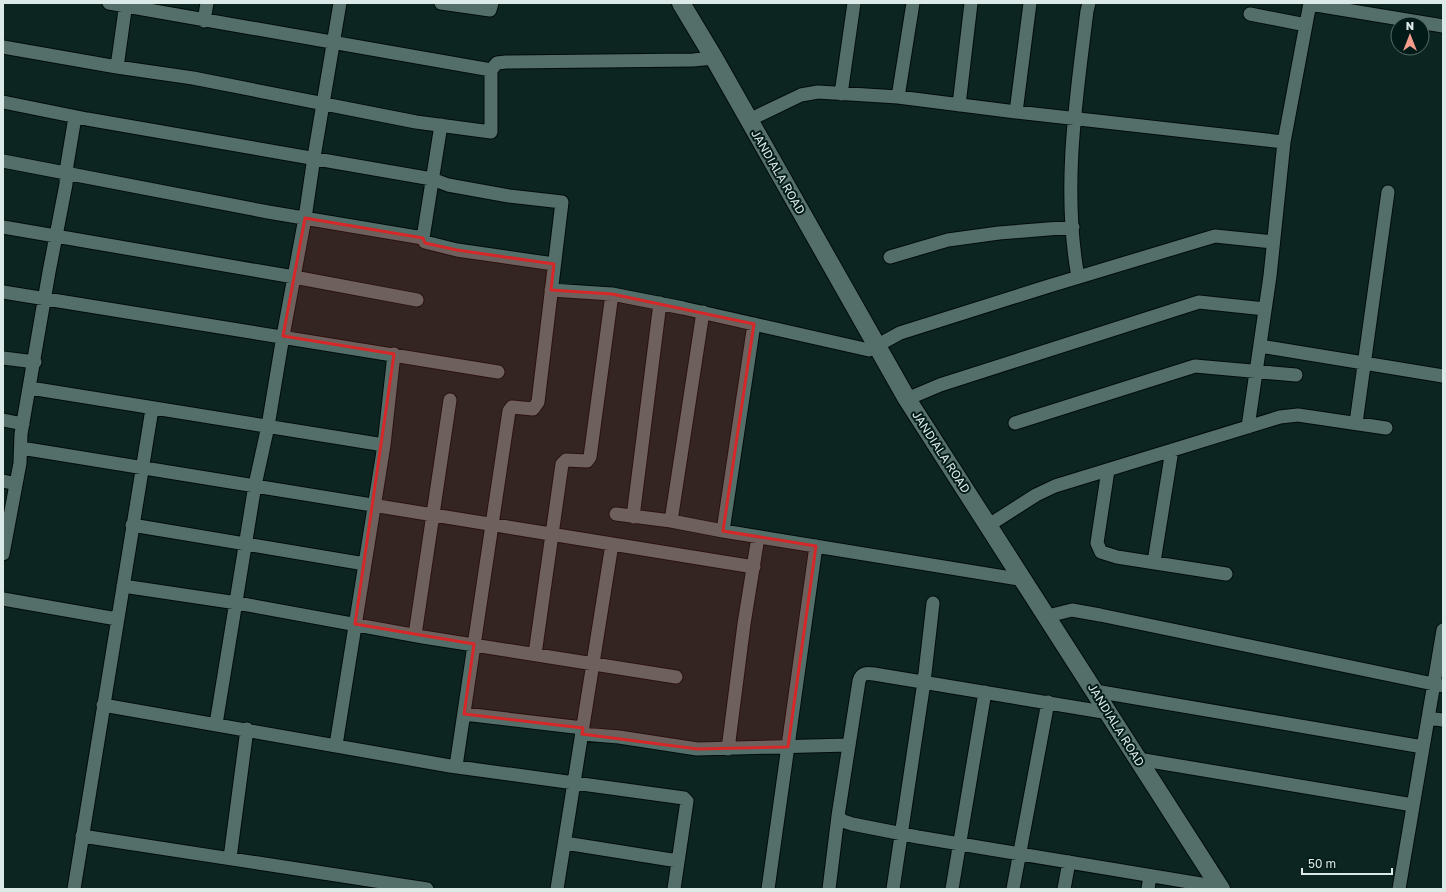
<svg xmlns="http://www.w3.org/2000/svg" width="1446" height="892" viewBox="0 0 1446 892" font-family="'Golos Text',sans-serif">
	<style>
		.lines { fill: none; stroke-linecap: round; stroke-linejoin: round }
		.street-casing { stroke: #000d0b; stroke-width: 15 }
		.secondary-casing { stroke: #000d0b; stroke-width: 20 }
		.street { stroke: #546e6a; stroke-width: 13 }
		.secondary { stroke: #546e6a; stroke-width: 18 }
		.marked { fill: #d62828; fill-opacity: 0.2; stroke: #d62828; stroke-width: 3; stroke-linejoin: round }
		.labels { text-anchor: middle; stroke-width: 4; stroke-linejoin: round; paint-order: stroke }
		.street-label { font-size: 12px; fill: #dbeae7; stroke: #031b18 }
	</style>
	<rect width="100%" height="100%" fill="#0c2521"/>
	<g class="lines">
		<defs>
			<path id="street" d="M109 3 491 70 497 63 506 62 693 60 714 58
				M441 3 490 10 492 3
				M1310 4 1443 26
				M1250 14 1306 25
				M204 21 207 3
				M3 47 117 67 193 78 416 122 491 132V70
				M117 67 126 3
				M841 94 854 3
				M898 97 913 3
				M3 102 87 119 432 179 448 185 509 196 562 202 538 402 533 409 512 407 509 411 456 766
				M959 105 971 3
				M1016 112 1030 3
				M749 120 801 95 818 92 898 97 1016 112 1284 142 1310 3
				M441 125 423 238 425 242 457 250 554 264
				M3 161 268 212 423 238
				M3 227 294 277 417 300
				M890 257 948 240 999 233 1073 227
				M1078 277C1062 189 1076 99 1087 11L1089 3
				M551 290 612 294 683 308 869 350 900 333 1049 286 1215 236 1273 242
				M3 292 498 372
				M1260 346 1443 376
				M3 358 35 362
				M30 388 384 445
				M907 399 940 385 1199 302 1265 309
				M3 420 23 424
				M1015 423 1195 366 1296 375
				M1356 423 1388 192
				M1248 427 1270 276 1284 142
				M21 448 754 567
				M1108 470 1097 543 1101 552 1117 557 1226 574
				M3 481 16 484
				M616 514 671 521 723 531 1024 580
				M633 517 660 303
				M671 521 703 312
				M132 525 365 564
				M989 525 1036 495 1055 486 1280 417 1298 415 1386 428
				M723 531 754 324
				M3 554 20 463 21 434 49 272 66 184 67 165 75 117
				M1154 562 1172 450
				M123 586 237 603 423 637 676 677
				M3 599 117 619
				M1048 616 1072 610 1100 615 1443 686
				M415 635 450 400
				M535 654 562 464 566 460 587 461 590 457 612 294
				M1095 691 1423 747
				M103 705 450 766 684 798 687 801 674 889
				M1109 713 874 674C866 673 861 673 859 681L838 816 843 821 852 824 918 837 1219 887
				M464 714 583 728
				M1428 718 1443 720
				M216 724 255 485 268 426 283 336 305 218 314 157 340 3
				M582 734 619 737 697 749 848 745
				M336 745 384 445 394 354
				M728 749 744 624 758 537
				M1138 759 1413 805
				M82 836 427 889
				M565 843 678 861
				M230 858 247 729
				M74 889 152 409
				M557 889 612 544
				M768 889 816 546
				M829 889 838 816
				M893 889 924 682 933 603
				M952 889 985 692
				M1013 889 1048 702
				M1064 889 1069 862
				M1148 889 1150 876
				M1399 889 1443 630"/>
			<path id="secondary" d="M681 3 714 58 907 399 1221 889"/>
		</defs>
		<use href="#street" class="street-casing"/>
		<use href="#secondary" class="secondary-casing"/>
		<use href="#street" class="street"/>
		<use href="#secondary" class="secondary"/>
	</g>
	<path class="marked" d="M305 218 423 238 425 243 457 250 554 264 551 290 612 294 754 324 723 531 816 546 788 747 697 749 582 734 583 728 464 714 474 644 355 624 394 354 283 336Z"/>
	<g class="labels">
		<g class="street-label">
			<text transform="translate(778 172) rotate(60)" y="4">JANDIALA ROAD</text>
			<text transform="translate(941 452) rotate(57)" y="4">JANDIALA ROAD</text>
			<text transform="translate(1116 725) rotate(58)" y="4">JANDIALA ROAD</text>
		</g>
	</g>
	<rect width="1446" height="892" fill="none" stroke="#dbeae7" stroke-width="8"/>
	<g transform="translate(1410 36)"><circle r="19" fill="#031b18" stroke="#596e6b"/>
	<path d="M0-3L7 15L0 10L-7 15Z" fill="#f49d8c"/>
	<text y="-6" font-size="11" font-weight="bold" text-anchor="middle" fill="#dbeae7">N</text>
	</g>
	<path d="M1302 868v6h90v-6" fill="none" stroke="#dbeae7" stroke-width="2"/>
	<text x="1308" y="868" font-size="12" fill="#dbeae7" stroke="#031b18" stroke-width="3" paint-order="stroke">50 m</text>
</svg>
